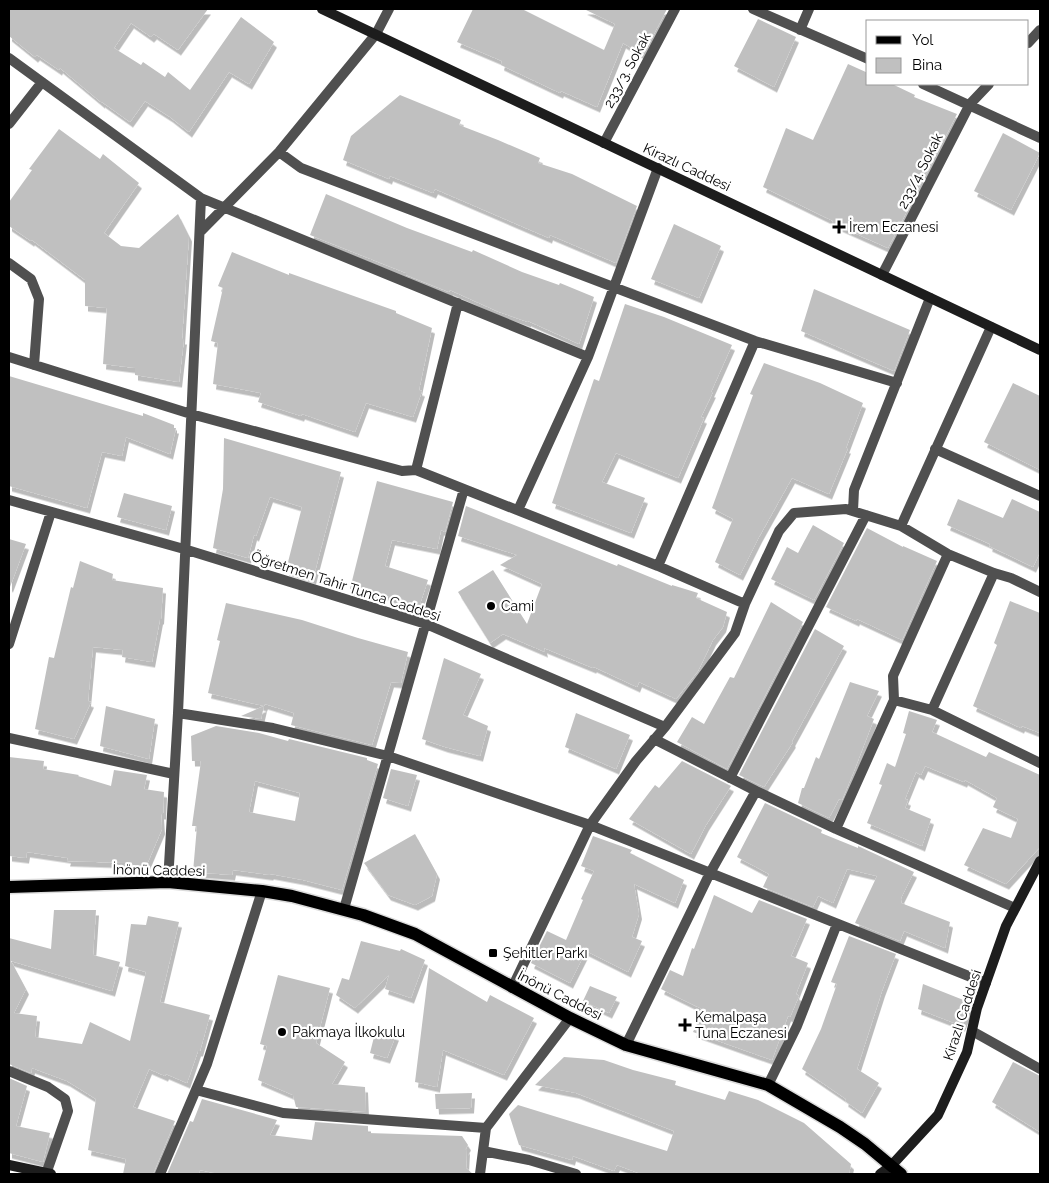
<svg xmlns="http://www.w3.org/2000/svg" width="1049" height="1183" viewBox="0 0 1049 1183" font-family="Raleway,sans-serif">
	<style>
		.building { fill: #c0c0c0; fill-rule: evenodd; filter: url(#shadow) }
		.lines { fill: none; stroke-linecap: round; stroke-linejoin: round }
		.primary-casing { stroke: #dbdbdb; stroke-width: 15 }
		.street { stroke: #505050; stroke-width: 10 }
		.secondary { stroke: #1d1d1d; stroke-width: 10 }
		.primary { stroke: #000; stroke-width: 12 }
		.poi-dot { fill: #000; stroke: #fff; stroke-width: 2 }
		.labels { text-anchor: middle; stroke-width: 4.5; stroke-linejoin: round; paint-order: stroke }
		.street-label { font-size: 14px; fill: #000; stroke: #fff }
		.poi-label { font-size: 14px; fill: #000; stroke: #fff; text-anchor: start }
	</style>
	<defs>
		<filter id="shadow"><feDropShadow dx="3" dy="5.5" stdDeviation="0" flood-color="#0004"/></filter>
	</defs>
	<rect width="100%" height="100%" fill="#fff"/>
	<path class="building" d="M9 9H208L178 50 154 34 151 37 131 23 114 48 141 65 143 62 165 77 168 72 190 90 241 17 274 42 249 84 229 72 189 132 170 117 145 101 130 122 102 102V103L60 68 59 70 37 55 35 57 9 36Z
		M473 9H522L604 50 615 24 584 9H667L643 55 623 43 597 107 561 91 560 93 501 65 502 61 457 42Z
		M758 19 796 37 774 87 734 66Z
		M848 64 868 73V84H892L915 95 914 97 957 114 888 248 832 223 833 221 763 187 786 128 813 140Z
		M400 95 461 120 459 125 498 140 540 158 538 163 572 174 637 206 616 263 550 235 549 238 435 189 433 193 390 176 389 179 343 160 351 136Z
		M59 129 100 159 103 154 139 183 104 233 121 246 139 248 178 214 189 236 182 339H184L179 382 135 375V368L103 364 107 308 85 306V280L32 240 31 241 9 226V202L32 170 29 169Z
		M1003 133 1040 153 1011 210 974 191Z
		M326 194 407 228 472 252 473 250 522 272 559 285 560 283 594 297 579 344 528 321V322L499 312 450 290 449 292 406 275V273L310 235Z
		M674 224 721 246 699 298 651 279Z
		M232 252 289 275V273L396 311V313L432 328 419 390 422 391 413 417 366 403 355 432 302 414 301 416 258 402 261 393 213 384 218 343 211 341 223 288 218 286Z
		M814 289 910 330 894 371 801 331Z
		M625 304 664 317 732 345 711 392H713L701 417 704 418 678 478 616 453 602 482 645 498 631 533 552 503 594 379 599 381Z
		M764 363 820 383 863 403 846 448H848L829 494 792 478 759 537 740 575 715 562 733 519 712 508 753 395 750 394Z
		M9 376 143 416V413L174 425V428H176L170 454 126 437 122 456 102 452 87 508 9 486Z
		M1013 383 1040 396V470L984 442Z
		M224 438 341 472 313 579 286 570 302 507 270 497 256 536 254 535 248 558 213 548 223 489Z
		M377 481 453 502 445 532 441 530 437 549 392 540 385 566 428 580 419 607 378 593 377 597 350 589Z
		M124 493 172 506 166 530 117 517Z
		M958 499 1003 518 1012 499 1040 512V552L1033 567 989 546 990 544 947 525Z
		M466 506 617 566 618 564 672 586V585L698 593 696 598 727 612 723 627 713 640 698 671 676 699 639 682 637 687 594 667 593 668 544 648 545 652 503 634 490 643 458 592 493 570 527 624 542 584 500 565 517 555 458 536Z
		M813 525 844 543 814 600 771 579 787 547 798 553Z
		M867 528 903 547V546L937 561 902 640 857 619 856 621 826 607Z
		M9 539 26 544 10 587 9 586Z
		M80 561 113 574 112 580 163 588 161 619H160L152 662 122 657 123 650 93 647 88 701 91 702 74 739 35 729 49 657 54 658 71 587 73 588Z
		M1010 601 1040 613V733L1022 726 1021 728 973 706 997 645 994 643Z
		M771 602 803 622 727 769 677 742 692 717 704 724 730 677 734 678Z
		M226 603 302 620 358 638 408 652 401 683 391 682 372 745 291 725 294 713 265 704 264 706 208 693 220 641 217 640Z
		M815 629 844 646 792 741 793 742 764 787 739 775Z
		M444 658 481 674 463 715 488 726 480 756 445 747 422 739Z
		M850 682 879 691 867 716 874 719 854 771 842 800 839 799 829 818 798 803 802 788H804L816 757 819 759Z
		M106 706 155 719 149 759 100 746Z
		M264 706 261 719 241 716Z
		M909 711 937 720 932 732 986 757 989 752 1040 775V847L1006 884 964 865 983 828 1011 838 1018 819 993 807 997 798 965 780 964 782 925 766 921 775 916 772 905 799 908 800 905 808 931 819 922 846 867 823 882 785 879 784 887 763 895 767 906 734 903 733Z
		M576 713 630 735 616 769 565 747Z
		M216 726 259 733 288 741 289 739 367 758V760L378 764 342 890 303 880 271 874 270 875 233 870 232 875 193 872 197 826H192L201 761H192L191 736ZM255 781 300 793 295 821 249 812Z
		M9 757 44 761 43 769 79 775 78 776 111 786 114 770 147 775 144 789 164 792 163 814H161L162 829 145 869 126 863 67 861 68 858 27 852 26 858 9 856Z
		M682 761 731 786 706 825 691 854 629 819 655 785 659 788Z
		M391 769 417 775 408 806 383 798Z
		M765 803 822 830 821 833 858 848V846L914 872 901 898 902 899 901 903 950 922 945 948 904 931 900 941 855 923 877 876 847 869 833 903 818 896 813 907 763 887 769 874 737 857Z
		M415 834 437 874 432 896 415 905 388 895 364 863Z
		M593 836 632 850 630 853 684 880 675 903 634 884 639 914 632 937 642 941 628 972 586 951 570 983 531 963 547 931 566 940 583 900 581 899 594 871 581 866Z
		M714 895 752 913 759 900 807 919 791 956 808 963 796 994 799 996 790 1017 788 1016 772 1060 693 1032 704 1010 661 989 670 970 683 976 692 948 694 949Z
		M54 910H96L93 955 120 962 112 991 11 961 26 989 14 1013 37 1016 35 1037 82 1044 90 1022 130 1041 146 972 125 966 131 924 146 925 148 916 179 922 160 1002 210 1015 200 1051H198L187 1083 166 1074 165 1076 149 1069 133 1107 175 1121 153 1174H123L126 1159 88 1150 96 1099 67 1081 32 1068 31 1073 9 1064V938L51 949Z
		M849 936 896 954 882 991 857 1069 879 1083 862 1113 845 1101 846 1099 802 1069 821 1029 837 984 831 982Z
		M361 941 400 951 401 949 425 960 411 998 385 989 389 975 355 1008 336 995 342 978 349 980Z
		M429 968 487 1002 490 995 534 1018 504 1075 443 1050 437 1087 415 1082Z
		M278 975 330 988 316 1043 345 1062 332 1084 365 1087 366 1112 296 1107 293 1095 258 1080 267 1046 260 1044Z
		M923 984 971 1003 962 1026 918 1009Z
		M590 986 617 997 609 1013 583 1001Z
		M376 1029 396 1035 387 1058 370 1053Z
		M564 1057 604 1060 633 1070 676 1081 675 1085 725 1100 729 1091 758 1100 804 1123 851 1164 849 1174H641L617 1165 614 1171 573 1156 572 1160 519 1145 509 1114 518 1105 667 1151 674 1131 576 1093 535 1085Z
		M1013 1062 1040 1076V1132L992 1102Z
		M9 1078 27 1086 16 1126 50 1133 43 1162 9 1153Z
		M472 1093 471 1108 436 1109 435 1094Z
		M202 1099 277 1120 270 1135 312 1140 315 1122 368 1126V1133L462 1136 468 1145 465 1150 467 1148 466 1168 473 1174H219L200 1170 199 1174H167L190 1121 193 1122Z"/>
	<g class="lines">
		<defs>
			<path id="primary" d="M9 887 168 882 262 891 292 896 363 915 415 934 570 1018 626 1045 768 1085 840 1127 865 1144 901 1174"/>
		</defs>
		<use href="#primary" class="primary-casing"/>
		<path class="street" d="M753 9 868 59
			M800 30 809 9
			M1028 43 1040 30
			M9 58 201 198 588 357
			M923 84 1040 138
			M9 124 42 82
			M604 143 675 9
			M279 152 301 168 755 341 897 383
			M200 232 279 152 376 34 389 9
			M9 263 31 279 39 299 34 365
			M882 275 970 104 989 84
			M9 357 191 414 402 471 416 470 658 566 745 604
			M935 449 1040 496
			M416 470 458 303
			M9 500 184 549 426 624 665 727
			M518 510 588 357 658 168
			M853 511 854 490 930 298
			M901 526 991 327
			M658 566 755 341
			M9 644 51 512
			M894 700 932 710 1040 763
			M932 710 994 573
			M178 713 273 728 388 756 590 825 986 983
			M9 738 174 774
			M654 739 756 791 836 829 1015 908
			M730 778 866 515
			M836 829 894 700 893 676 948 554
			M168 882 178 713 201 198
			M344 909 464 489
			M512 988 590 825 636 761 665 727 735 633 745 604 779 531 794 513 846 509 901 526 948 554 994 573 1011 578 1040 592
			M972 1031 1040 1069
			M626 1045 710 873 756 791
			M9 1071 48 1087 65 1099 68 1111 46 1174
			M768 1085 797 1026 837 924
			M196 1090 283 1113 486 1128
			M483 1151 529 1160 576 1174
			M160 1174 207 1064 262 891
			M480 1174 486 1128 570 1018"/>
		<path class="secondary" d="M322 9 1040 350
			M9 1165 51 1174
			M880 1174 891 1166 938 1115 967 1052 977 1008 1006 926 1040 861"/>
		<use href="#primary" class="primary"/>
	</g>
	<g class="poi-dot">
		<path d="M836.5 219.5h5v5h5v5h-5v5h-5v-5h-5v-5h5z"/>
		<circle cx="491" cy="606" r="5"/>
		<rect x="488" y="948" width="10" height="10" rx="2.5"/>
		<path d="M682.5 1017.5h5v5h5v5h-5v5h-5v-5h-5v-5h5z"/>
		<circle cx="282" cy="1032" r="5"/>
	</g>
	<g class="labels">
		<g class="street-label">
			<text transform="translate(627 70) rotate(-62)" y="5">233/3. Sokak</text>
			<text transform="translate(687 167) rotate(25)" y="5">Kirazlı Caddesi</text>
			<text transform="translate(920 171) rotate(-63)" y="5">233/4. Sokak</text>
			<text transform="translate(346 586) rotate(18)" y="5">Öğretmen Tahir Tunca Caddesi</text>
			<text transform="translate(159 870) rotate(1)" y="5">İnönü Caddesi</text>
			<text transform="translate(560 995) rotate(27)" y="5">İnönü Caddesi</text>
			<text transform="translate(962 1015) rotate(-72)" y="5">Kirazlı Caddesi</text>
		</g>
		<g class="poi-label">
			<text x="849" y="232">İrem Eczanesi</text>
			<text x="501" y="611">Cami</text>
			<text x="503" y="958">Şehitler Parkı</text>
			<text x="695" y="1022">Kemalpaşa<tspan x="695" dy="16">Tuna Eczanesi</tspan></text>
			<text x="292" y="1037">Pakmaya İlkokulu</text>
		</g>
	</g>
	<rect width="1049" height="1183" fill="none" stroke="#000000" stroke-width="20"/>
	<rect x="866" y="20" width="162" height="65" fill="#ffffff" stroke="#999999"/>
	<rect x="876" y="36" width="25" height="8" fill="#000000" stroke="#999999"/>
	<text x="912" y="45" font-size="15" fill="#000000">Yol</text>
	<rect x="876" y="58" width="25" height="15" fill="#c0c0c0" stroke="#999999"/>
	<text x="912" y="70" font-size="15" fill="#000000">Bina</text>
</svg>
